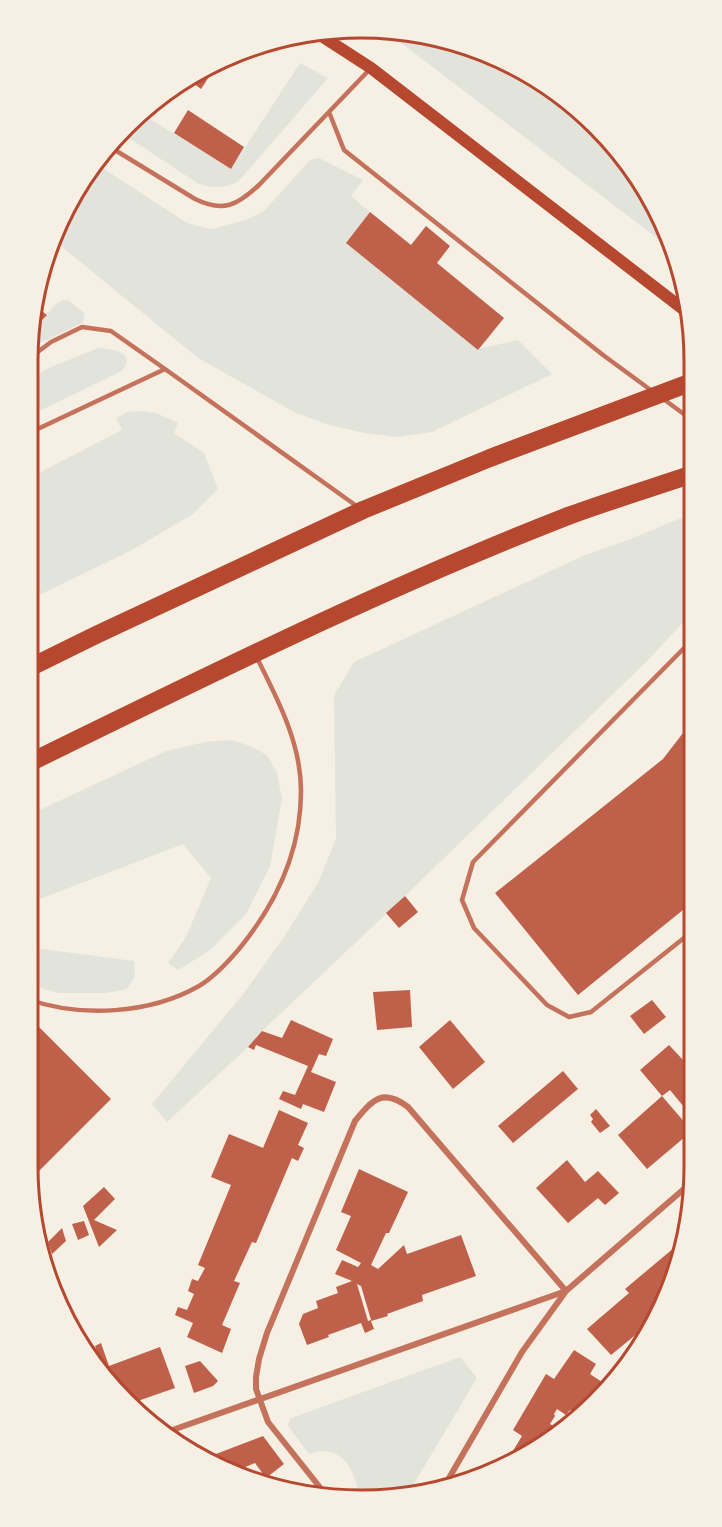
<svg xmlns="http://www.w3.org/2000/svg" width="722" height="1527" viewBox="0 0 722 1527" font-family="Jost,sans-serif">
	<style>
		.green { fill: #e2e4dc }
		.building { fill: #bf614a; fill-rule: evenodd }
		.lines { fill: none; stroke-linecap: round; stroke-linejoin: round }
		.service { stroke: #c5725c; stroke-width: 4.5 }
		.minor { stroke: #c5725c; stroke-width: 6 }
		.secondary { stroke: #b5482f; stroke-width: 12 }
		.motorway { stroke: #b5482f; stroke-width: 18 }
		.rim { fill: none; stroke: #b5482f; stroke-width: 3 }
	</style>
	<rect width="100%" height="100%" fill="#f6efe4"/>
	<path class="green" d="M384 31 489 53 565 96 626 158 669 233 674 251 400 42Z
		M300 63 328 78 238 182C222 188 213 189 197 183L120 132 125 125 142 114 231 169Z
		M319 158 363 180 351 196 370 212 347 242 478 349 518 340 552 374 432 432 398 437 365 433 329 425 296 413 198 358 51 238 53 233 98 165 187 223 211 229 243 221 263 212 310 160Z
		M63 300 69 301 84 313V319L82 323 47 340 30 346 34 328 57 303Z
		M98 348C113 349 137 352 122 371L27 417V382L44 370Z
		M142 411 156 413 178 423 174 433 204 453 218 489 193 514 132 550 27 601V479L122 430 116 418 127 412Z
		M693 513V612L646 662 405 896 262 1031 248 1047 167 1122 152 1104 244 993 284 937 318 883 336 839 334 695 354 662 585 555 628 540Z
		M232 740 250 746 267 755 277 773 282 799 270 866 246 914 209 951 178 970 168 963 186 937 211 878 183 844 27 904V816L166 751 205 742Z
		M27 947 134 961 135 976 127 989 107 993H58L27 984Z
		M460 1357 477 1378 406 1497 357 1496C358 1487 356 1480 352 1472 344 1454 328 1447 309 1454L288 1426 290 1419 294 1417Z"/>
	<path class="building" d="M218 63 201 89 190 81Z
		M188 110 244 147 231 169 174 133Z
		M370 212 411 245 426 226 450 246 437 263 504 318 478 350 346 243Z
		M38 308 47 315 34 328 35 319Z
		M693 720 694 901 578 995 495 893 663 759Z
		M405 896 418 912 399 928 386 913Z
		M410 990 412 1027 377 1030 373 992Z
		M652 1000 666 1017 644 1034 630 1016Z
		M291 1020 333 1039 326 1056 319 1054 311 1072 336 1082 324 1112 303 1104 301 1109 279 1099 283 1091 295 1095 308 1066 256 1045 254 1050 248 1047 262 1031 282 1038Z
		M450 1020 485 1062 453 1089 419 1047Z
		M39 1027 111 1099 29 1181 27 1166V1040Z
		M669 1045 684 1061 695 1052V1106L688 1112 670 1090 662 1096 692 1131 647 1169 618 1135 662 1096 640 1070Z
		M563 1071 578 1089 513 1143 498 1126Z
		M596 1109 610 1126 600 1133 591 1122 593 1119 590 1115Z
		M279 1110 308 1123 298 1145 304 1148 298 1161 292 1158 256 1243 252 1242 234 1281 240 1283 222 1325 231 1329 222 1353 187 1337 193 1323 175 1315 178 1307 187 1310 194 1294 188 1291 192 1279 198 1281 205 1268 198 1265 231 1185 211 1177 229 1134 263 1148Z
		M567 1160 585 1182 598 1171 619 1193 605 1205 598 1198 568 1223 536 1188Z
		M359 1169 408 1192 389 1233H386L371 1265 378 1269 404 1245 407 1254 461 1235 476 1276 422 1295 423 1301 387 1314 388 1316 371 1321 374 1329 365 1333 361 1323 328 1335 329 1337 307 1345 299 1324 303 1314 318 1308 316 1301 338 1293 336 1287 352 1281 335 1274 342 1260 358 1267 361 1263 336 1250 351 1216 341 1212ZM357 1284 361 1286 371 1320 368 1321Z
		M104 1187 115 1199 94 1220 117 1230 99 1247 83 1206Z
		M84 1221 89 1235 78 1240 72 1224Z
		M62 1228 66 1241 52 1254 48 1242Z
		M675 1247 678 1251 669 1294 650 1323 611 1355 587 1329 629 1293 625 1289Z
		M101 1343 109 1366 160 1347 175 1388 132 1403 96 1370 84 1346 90 1344 98 1370 102 1368 95 1346Z
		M574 1350 596 1364 590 1374 608 1386 597 1402 578 1416 570 1410 566 1415 557 1409 554 1414 555 1416 550 1424 559 1429 507 1466 505 1464 522 1436 513 1430 546 1374 554 1379Z
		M200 1361 218 1381 213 1386 194 1393 185 1366Z
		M263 1436 284 1464 266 1478 255 1463 238 1470 208 1457Z"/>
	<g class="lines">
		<path class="service" d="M329 112 344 150 603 355 652 391
			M110 147 195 199C224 213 237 205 259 185L370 69
			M27 360 51 342 82 327 111 331 165 369
			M662 398 692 420
			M27 434 165 369 358 507
			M693 639 473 862 462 900 474 928 547 1005 569 1017 591 1012 694 930
			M27 999C81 1018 150 1014 199 986 214 977 228 962 239 949 276 904 301 850 301 791 301 743 278 700 257 658"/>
		<path class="minor" d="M164 1433 566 1291
			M445 1485 522 1352 566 1291 692 1182
			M326 1495 268 1422 256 1389V1377L259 1359 267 1333 355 1121C373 1099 383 1088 408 1107L566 1291"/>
		<path class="secondary" d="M320 35 371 68 692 316"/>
		<path class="motorway" d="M27 669 96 635 363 510 490 458 692 382
			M27 764C205 677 383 588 568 516 609 501 651 488 693 474"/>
	</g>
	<path d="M0 0H722V1527H0ZM361 38H361A323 323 0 0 1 684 361V1167A323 323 0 0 1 361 1490H361A323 323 0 0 1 38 1167V361A323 323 0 0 1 361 38Z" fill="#f6efe4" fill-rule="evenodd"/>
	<path class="rim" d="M361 38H361A323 323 0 0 1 684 361V1167A323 323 0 0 1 361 1490H361A323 323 0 0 1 38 1167V361A323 323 0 0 1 361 38Z"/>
</svg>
